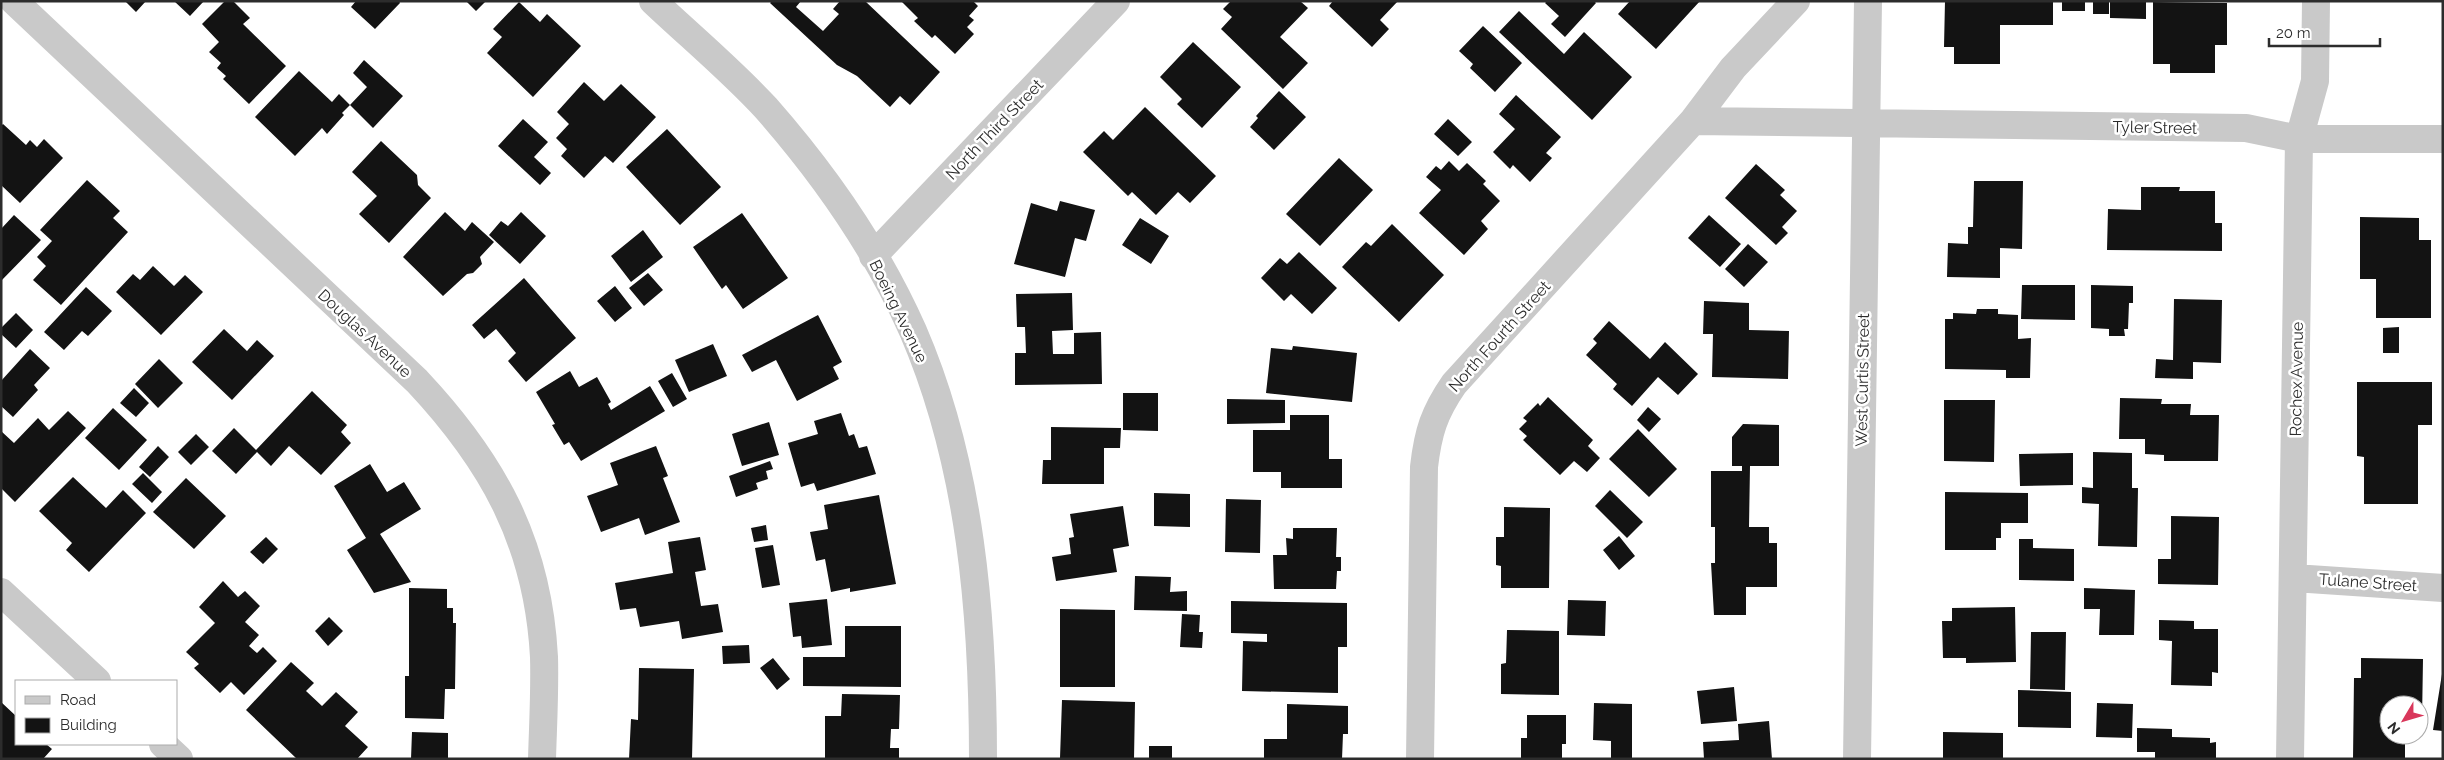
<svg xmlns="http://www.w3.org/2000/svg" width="2444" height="760" viewBox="0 0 2444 760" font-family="Raleway,sans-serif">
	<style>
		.building { fill: #131313 }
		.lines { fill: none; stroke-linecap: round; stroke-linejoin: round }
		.minor { stroke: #c9c9c9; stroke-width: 28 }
		.labels { text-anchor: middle; stroke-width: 5; stroke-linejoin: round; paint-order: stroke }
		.street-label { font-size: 16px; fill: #2c2c2c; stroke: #fff }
	</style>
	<rect width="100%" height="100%" fill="#fff"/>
	<path class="building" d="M125 1H146L136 12Z
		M174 1H204L190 16Z
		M225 1H233L250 18 243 24 286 66 249 104 223 79 226 76 217 68 221 63 209 52 219 42 202 24Z
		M356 1H399L400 3 375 29 351 7Z
		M466 1H486L476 11Z
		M772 1H801L796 7 823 31 839 14 833 9 840 1H865L940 72 910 105 900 96 890 107 857 76 837 65 770 3Z
		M901 1H973L978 6 969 16 974 20 967 27 974 34 955 54 935 35 932 38 914 21 918 18Z
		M1231 1H1300L1308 8 1280 37 1308 63 1283 89 1221 29 1232 17 1223 9Z
		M1333 1H1398L1380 20 1389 29 1372 47 1329 6Z
		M1547 1H1594L1596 3 1565 37 1551 24 1559 16 1545 3Z
		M1630 1 1684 2 1700 1 1656 49 1618 14Z
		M1945 1H2053V25H2000V64H1954V47H1944Z
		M2062 1H2085V11H2062Z
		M2093 1H2109V14H2093Z
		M2110 1H2146V19L2110 18Z
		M519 2 540 22 547 14 581 46 533 97 487 53 502 37 493 29Z
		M2153 2 2227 3V45H2215V73H2170V64H2153Z
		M1519 11 1564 54 1584 32 1632 77 1592 120 1499 32Z
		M1483 26 1522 63 1495 92 1470 68 1473 64 1459 51Z
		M1193 42 1241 87 1202 128 1177 104 1182 99 1160 77Z
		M364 60 403 96 373 128 350 105 367 87 353 73Z
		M299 71 332 102 339 94 350 105 342 113 344 115 327 134 322 128 295 156 255 117Z
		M584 82 604 101 621 84 656 117 613 163 605 156 584 178 561 156 567 149 556 138 569 124 557 112Z
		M1279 91 1306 117 1274 150 1250 127 1258 118 1256 116Z
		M1516 95 1561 137 1546 153 1552 158 1530 182 1513 165 1510 169 1493 152 1515 129 1499 114Z
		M1145 107 1216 176 1190 203 1178 192 1156 215 1132 192 1128 196 1083 152 1104 131 1113 140Z
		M523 119 548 142 534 157 551 173 540 185 498 146Z
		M1448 119 1472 142 1458 156 1434 134Z
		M3 124 26 145 30 140 37 147 44 139 63 158 20 203 1 185V126Z
		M667 129 721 187 680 225 626 167Z
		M381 141 417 175 418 185 431 198 389 243 359 214 377 196 352 172Z
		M1339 158 1373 190 1320 246 1286 214Z
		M1449 161 1459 171 1467 163 1486 181 1483 184 1500 201 1481 221 1488 229 1464 255 1419 213 1441 190 1426 177 1436 166 1441 170Z
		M1756 164 1785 190 1780 195 1797 211 1782 227 1788 233 1776 245 1725 198Z
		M87 180 120 211 113 218 128 232 61 305 33 280 46 266 37 257 52 241 40 230Z
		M1974 181H2023L2022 249 2000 248V278L1947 277 1948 243 1968 244V227H1973Z
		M2141 187H2180L2179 191H2215V223H2222V251L2107 250 2108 209 2141 210Z
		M1060 201 1095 210 1086 241 1075 238 1065 277 1014 264 1031 203 1057 211Z
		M445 212 465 231 472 222 494 242 480 257 482 264 473 273 467 274 443 296 403 257Z
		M521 212 546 236 520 264 489 235 501 221 508 226Z
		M742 213 788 278 743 309 726 285 722 289 693 247Z
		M14 215 41 240 1 281V229Z
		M1709 215 1741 244 1720 267 1688 238Z
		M2360 217 2419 218V240H2431V318H2376V279H2360Z
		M1140 218 1169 236 1151 264 1122 245Z
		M1392 224 1444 275 1399 322 1342 267 1366 242 1371 246Z
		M643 230 663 257 631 282 611 256Z
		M1748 244 1768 262 1744 287 1725 269Z
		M1299 252 1337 288 1312 314 1291 294 1284 301 1261 278 1280 258 1287 264Z
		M153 266 174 286 185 275 203 292 161 335 116 292 133 274 140 280Z
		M648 273 663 290 644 306 629 288Z
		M524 278 576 338 526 382 508 361 516 353 496 329 484 339 472 325Z
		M2022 285H2075V320L2021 319Z
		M2091 285 2133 286V303H2129L2128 329H2124L2125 336H2109V329L2091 328Z
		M615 286 632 308 615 322 597 301Z
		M86 287 112 311 88 336 82 331 64 350 44 332Z
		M1072 293 1073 330 1052 331 1053 354H1074V333L1101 332 1102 384 1015 385V353H1026L1025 327H1017L1016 294Z
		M2174 299 2222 300 2221 363 2193 362V379L2155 378 2156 359 2173 360Z
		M1704 301 1749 303V330L1789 331 1788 379 1712 377 1713 334H1703Z
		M1977 309H1998V314L2018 315V339L2031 338 2030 378H2006V370L1945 369V319H1953V313L1976 314Z
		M16 313 33 330 16 348 1 334V328Z
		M818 315 842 362 833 367 839 379 797 401 776 360 752 372 742 355Z
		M1609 321 1650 359 1665 342 1698 374 1678 395 1658 377 1632 406 1613 389 1617 384 1586 355 1597 343 1593 339Z
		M2399 327V353H2383V328Z
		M224 329 247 351 257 340 274 356 232 400 192 362Z
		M713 344 727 376 689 392 675 360Z
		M1293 346 1357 353 1352 402 1266 393 1271 348 1292 350Z
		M30 349 50 368 34 385 38 390 13 417 1 406V381Z
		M159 359 183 383 158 408 135 384Z
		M570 371 579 387 597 377 611 402 608 404 611 410 650 386 665 411 581 461 569 442 564 445 552 425 555 424 536 392Z
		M672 373 687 399 673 407 658 381Z
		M2357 382H2432V425H2418V504H2364V457L2357 456Z
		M134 388 149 403 136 417 120 403Z
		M312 391 347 425 341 432 351 443 321 475 289 446 271 466 257 452 236 474 212 451 234 428 256 450Z
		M1123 393H1158V431L1123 430Z
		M1548 397 1593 440 1588 446 1600 458 1587 472 1574 461 1560 475 1523 440 1527 436 1519 429 1527 421 1523 418 1538 403 1540 406Z
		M2120 398 2162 399 2161 404H2191L2190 415H2219L2218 461H2164V455L2145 454V439H2119Z
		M1227 399 1285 400V423L1227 424Z
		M1944 400H1995L1994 462 1944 461Z
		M1648 407 1661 419 1649 432 1637 420Z
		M113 408 147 440 119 470 85 438Z
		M68 411 86 428 15 502 1 488V431L14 443 38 418 49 430Z
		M841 413 849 436 854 434 859 448 867 446 876 474 817 491 814 483 801 487 788 443 818 434 814 421Z
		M1290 415H1329V459H1342V488H1281V472H1253V430H1290Z
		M769 422 779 455 742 466 732 434Z
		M1743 424 1779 425V466H1750L1749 527H1769V543H1777V587H1746V615H1714L1711 563H1715V527H1711V471H1742V466H1732V437Z
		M1051 427 1121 428 1120 448H1104V484H1042L1043 460H1051Z
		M1638 429 1677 469 1649 497 1609 459Z
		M196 434 209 447 191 465 178 452Z
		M158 446 169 457 150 477 139 467Z
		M656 446 668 476 663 478 680 522 645 535 639 518 601 532 587 496 618 485 610 463Z
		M2093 452 2132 453V488H2138L2137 547 2098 546 2099 504 2082 503V487L2093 488Z
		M2073 453V485L2020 486 2019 454Z
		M770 461 773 469 766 471 768 479 756 483 758 489 736 497 729 476Z
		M370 464 387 492 404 482 421 509 380 534 411 582 374 593 347 550 366 538 334 486Z
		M143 473 162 492 152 503 132 484Z
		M73 477 106 508 123 490 146 513 89 572 66 550 72 543 39 511Z
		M186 478 226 516 194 549 153 512Z
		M1610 490 1643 522 1627 538 1595 506Z
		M1945 492 2028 493V523H2001V538H1996V550H1945Z
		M1154 493 1190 494V527L1154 526Z
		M879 495 896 584 850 592V588L831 592 825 559 816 561 810 532 828 529 824 505Z
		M1226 499 1261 500 1260 553 1225 552Z
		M1123 506 1129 546 1113 549 1117 572 1056 581 1052 557 1071 554 1069 538 1074 537 1070 514Z
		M1504 507 1550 508 1549 588H1501V566L1496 565V537H1504Z
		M2171 516 2219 517 2218 585 2158 584V559H2171Z
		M766 525 768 540 754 542 751 528Z
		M1293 528H1337L1336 557H1341V571H1337L1336 589H1274L1273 555H1287L1286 538 1293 539Z
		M1619 536 1635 556 1619 570 1603 550Z
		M266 537 278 549 263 564 250 552Z
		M700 537 706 570 695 572 701 606 718 604 723 632 682 639 679 621 640 627 636 608 620 610 615 583 673 573 668 542Z
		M2019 539H2033V548L2074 549V581L2019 580Z
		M773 545 780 585 762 588 755 548Z
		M1135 576 1171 577 1170 592 1187 591V611L1134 610Z
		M223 581 238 597 245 591 260 606 245 622 259 635 249 646 257 653 263 647 277 661 244 695 231 682 220 693 194 668 199 664 186 652 215 623 199 607Z
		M409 588 447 589V608H453V623H456L455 689H445L444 719 405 718V676H409Z
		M2084 588 2135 590 2134 635H2099L2100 609H2084Z
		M827 599 832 645 802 648 801 636 793 637 789 603Z
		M1568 600 1606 601 1605 636 1567 635Z
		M1231 601 1347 603V647H1338V693L1242 691 1243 641 1267 642V634L1231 633Z
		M2015 607 2016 662 1966 663V658H1943L1942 621H1952V608Z
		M1060 609 1115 610V687H1060Z
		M1182 614 1200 615 1199 632H1203L1202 648 1180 647Z
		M329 617 343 631 328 646 315 631Z
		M2159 620 2194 621V629H2218V673L2212 672V686L2171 685 2172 641 2159 640Z
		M845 626H901V687L803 686V657H845Z
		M1507 630 1559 631V695L1501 694V664L1506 663Z
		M2031 632H2066L2065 690 2030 689Z
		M749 645 750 663 723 664 722 646Z
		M773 658 790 679 777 690 760 668Z
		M2361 658 2423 659 2422 721H2419V705H2389V735H2405V759H2353L2354 678H2361Z
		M291 662 314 683 306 691 322 706 336 692 358 712 345 726 368 747 357 759H297L246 710Z
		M639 668 694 669 692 759H629L631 719 638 720Z
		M2442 674H2443V731L2433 730Z
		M1734 687 1737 721 1701 724 1697 691Z
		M2018 690 2071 692V728L2018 727Z
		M842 694 900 695 899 729H891L890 748H899V759H825V716H841Z
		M1062 700 1135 702 1134 759 1060 758Z
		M1 702 16 716V744H46L52 749 43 759H1Z
		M1594 703 1632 704V759H1611V741L1593 740Z
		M2097 703 2133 704 2132 738 2096 737Z
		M1287 704 1348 706V734H1343L1342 759H1264V739H1287Z
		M1527 715H1566V744H1562V759H1521V738H1527Z
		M1769 721 1772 759H1704L1703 742 1739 740 1738 724Z
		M2137 728 2172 729V737L2210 738V743L2216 742V759H2155V752H2137Z
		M412 732 448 733V759H411Z
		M1943 732 2003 733V759H1943Z
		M1149 746H1172V759H1149Z"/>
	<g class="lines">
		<path class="minor" d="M14 1 417 381C493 462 538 543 544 657 545 690 543 725 542 759
			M653 1C690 36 731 70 766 108 824 174 877 250 913 331 971 465 983 615 983 759
			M1693 121 2246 128 2299 139H2443
			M873 256 1116 1
			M2294 578 2443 588
			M1 592 97 681
			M163 744 179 759
			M1420 759 1424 467C1428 432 1434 413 1454 384L1693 121 1733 68 1796 1
			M1857 759 1868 1
			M2290 759 2299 139 2315 81 2316 1"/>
	</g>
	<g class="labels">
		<g class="street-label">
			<text transform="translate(2155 127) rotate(1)" y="6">Tyler Street</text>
			<text transform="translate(994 129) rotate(-46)" y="6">North Third Street</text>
			<text transform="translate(899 311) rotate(64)" y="6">Boeing Avenue</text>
			<text transform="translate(365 333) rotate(43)" y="6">Douglas Avenue</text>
			<text transform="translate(1499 336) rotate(-48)" y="6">North Fourth Street</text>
			<text transform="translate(2296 379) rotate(-89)" y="6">Rochex Avenue</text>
			<text transform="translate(1862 380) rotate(-89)" y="6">West Curtis Street</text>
			<text transform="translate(2368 582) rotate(4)" y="6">Tulane Street</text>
		</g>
	</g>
	<rect width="2444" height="760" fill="none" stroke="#2c2c2c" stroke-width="5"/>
	<rect x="15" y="680" width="162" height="65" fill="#ffffff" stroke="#ababab"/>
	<rect x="25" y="696" width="25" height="8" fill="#c9c9c9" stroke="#ababab"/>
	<text x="60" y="705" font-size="15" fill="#2c2c2c">Road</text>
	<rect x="25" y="718" width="25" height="15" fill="#131313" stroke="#ababab"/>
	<text x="60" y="730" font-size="15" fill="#2c2c2c">Building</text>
	<g transform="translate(2404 720) rotate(232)"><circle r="24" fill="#ffffff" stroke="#ababab"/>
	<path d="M0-4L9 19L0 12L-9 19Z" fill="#d9375b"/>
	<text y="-8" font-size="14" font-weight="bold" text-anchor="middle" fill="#2c2c2c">N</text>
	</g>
	<path d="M2269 38v8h111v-8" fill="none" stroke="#2c2c2c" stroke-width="2.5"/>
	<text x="2276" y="38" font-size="15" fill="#2c2c2c" stroke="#ffffff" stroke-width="4" paint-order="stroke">20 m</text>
</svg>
